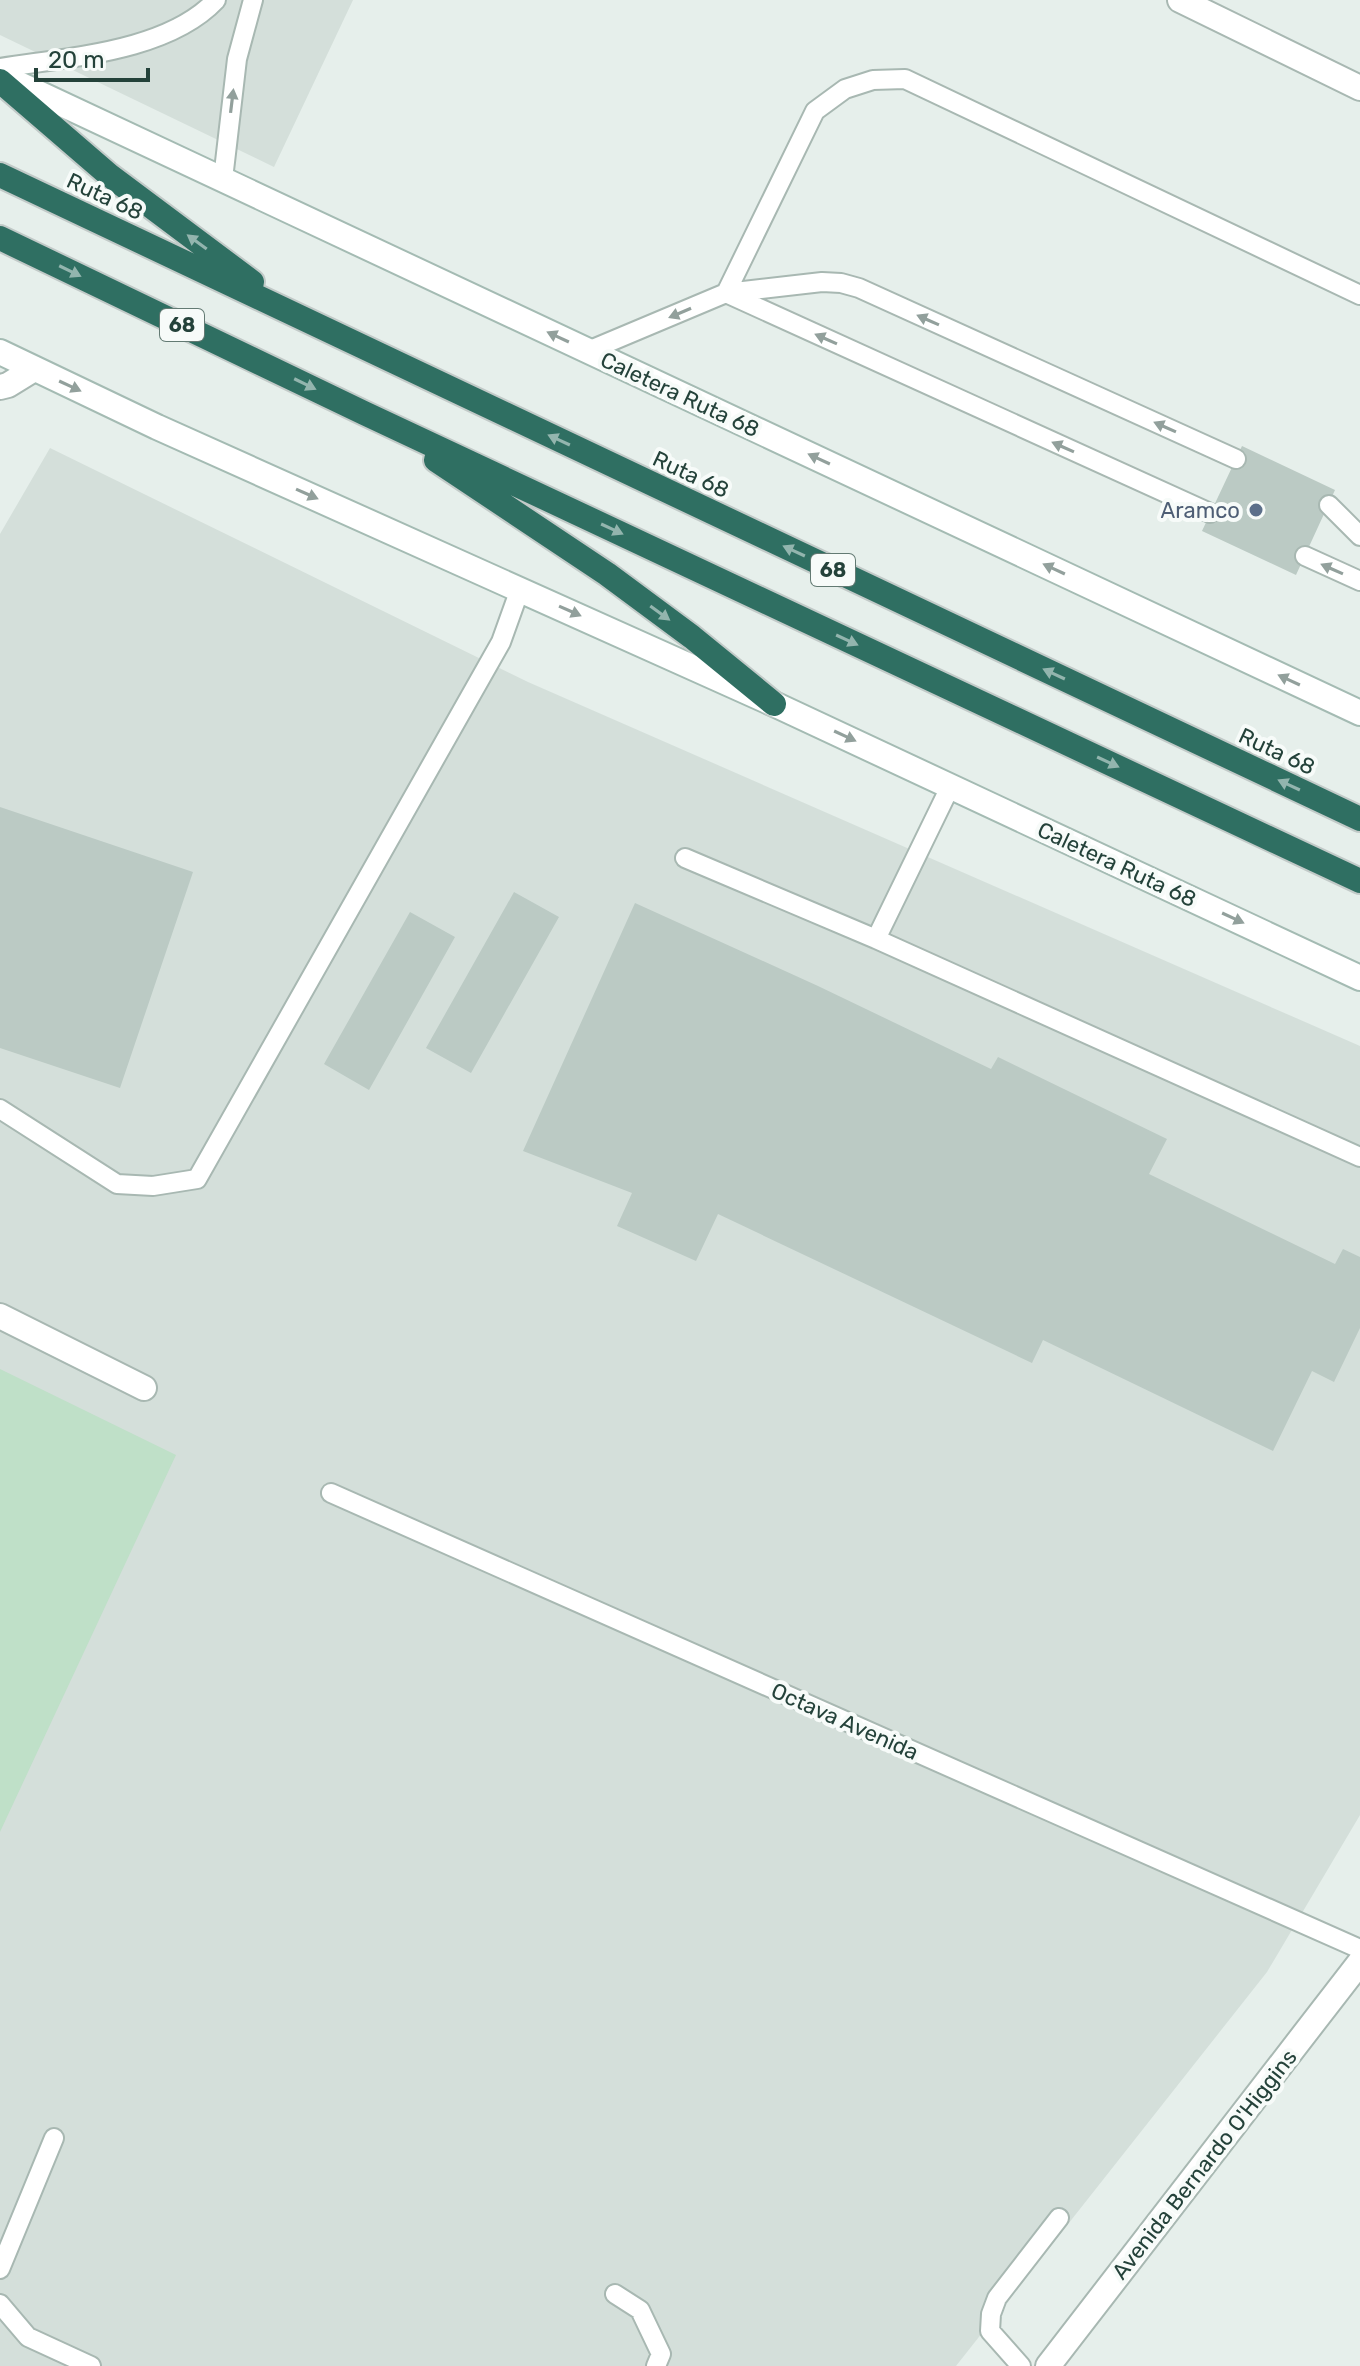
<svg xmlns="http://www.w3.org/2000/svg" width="1360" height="2366" viewBox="0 0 1360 2366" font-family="Rubik,sans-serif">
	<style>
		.built { fill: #d4dfda }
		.green { fill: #bfe0c8 }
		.building { fill: #bbcac4 }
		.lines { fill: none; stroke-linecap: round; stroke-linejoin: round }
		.service-casing { stroke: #a8b8b2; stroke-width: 22 }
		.minor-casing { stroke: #a8b8b2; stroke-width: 28 }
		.tertiary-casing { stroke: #a8b8b2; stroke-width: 28 }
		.secondary-casing { stroke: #a4bbb3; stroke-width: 28 }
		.motorway-casing { stroke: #c2cac8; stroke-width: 28 }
		.service { stroke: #fff; stroke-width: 18 }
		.minor { stroke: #fff; stroke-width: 24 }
		.tertiary { stroke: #fff; stroke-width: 24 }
		.secondary { stroke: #fff; stroke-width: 24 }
		.motorway { stroke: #2f6f62; stroke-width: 24 }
		.oneway { fill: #92a09c }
		.oneway2 { fill: #93b5ae }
		.service-dot { fill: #5c6f8a; stroke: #f7fbf9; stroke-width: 3 }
		.labels { text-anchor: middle; stroke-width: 8; stroke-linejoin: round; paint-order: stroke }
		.shield { fill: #f7fbf9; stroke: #637a73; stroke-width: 2 }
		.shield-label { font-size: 20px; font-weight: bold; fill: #24423a }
		.street-label { font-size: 22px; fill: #24423a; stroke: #f7fbf9 }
		.service-label { font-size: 22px; fill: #4e5e75; stroke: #f7fbf9; text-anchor: end }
	</style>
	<rect width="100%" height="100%" fill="#e6efeb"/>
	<path class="built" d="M0 0H353L274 167 0 35Z
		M50 448 528 682 1360 1046V1815L1267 1972 956 2366H0V534Z"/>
	<path class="green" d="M0 1369 176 1455 0 1832Z"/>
	<path class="building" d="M1242 446 1335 490 1296 575 1202 531Z
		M0 807 193 872 120 1088 0 1048Z
		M514 892 559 917 471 1073 426 1048Z
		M635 903 818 986 991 1069 998 1057 1167 1139 1149 1174 1335 1264 1343 1249 1360 1257V1328L1334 1382 1312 1371 1273 1451 1043 1340 1032 1363 718 1214 696 1261 617 1226 632 1193 523 1151Z
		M410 912 455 937 369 1090 324 1064Z"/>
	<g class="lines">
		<defs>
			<path id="service" d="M0 68C68 57 167 52 216 0
				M223 179 237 59 253 0
				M588 351 726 293 822 282 841 283 859 288 1236 459
				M1329 505 1360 536
				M1210 513 726 293 815 111 845 89 873 80 905 79 1360 295
				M1305 556 1360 581
				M685 858 876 939 951 785
				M876 939 1360 1157
				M0 1109 117 1184 153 1186 197 1179 501 642 520 589
				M331 1493 1360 1949
				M0 2269 54 2138
				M615 2294 640 2310 661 2354 656 2366
				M0 2304 28 2337 91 2366
				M1021 2366 990 2331 991 2314 997 2298 1059 2218"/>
			<path id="minor" d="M0 387 8 385 34 369
				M0 1316 144 1388"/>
			<path id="tertiary" d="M1180 0 1360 88
				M1048 2366 1360 1962"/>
			<path id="secondary" d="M0 75 1360 713
				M0 352 157 427 774 704 1360 978"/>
			<path id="motorway" d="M0 81 109 175 252 282
				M0 175 1360 819
				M0 238 364 413 1360 881
				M436 460 607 574 692 637 774 704"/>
		</defs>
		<use href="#service" class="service-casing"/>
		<use href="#minor" class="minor-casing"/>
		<use href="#tertiary" class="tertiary-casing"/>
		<use href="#secondary" class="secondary-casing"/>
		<use href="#motorway" class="motorway-casing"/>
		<use href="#service" class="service"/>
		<use href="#minor" class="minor"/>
		<use href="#tertiary" class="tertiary"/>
		<use href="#secondary" class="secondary"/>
		<use href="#motorway" class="motorway"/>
	</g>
	<defs><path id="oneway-solid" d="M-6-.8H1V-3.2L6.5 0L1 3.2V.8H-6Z" transform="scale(2)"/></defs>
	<g class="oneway">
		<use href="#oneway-solid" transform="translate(232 101) rotate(-83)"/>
		<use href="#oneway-solid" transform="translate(680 313) rotate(157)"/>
		<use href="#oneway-solid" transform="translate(928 320) rotate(-156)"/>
		<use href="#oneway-solid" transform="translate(558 337) rotate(-155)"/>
		<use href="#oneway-solid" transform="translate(826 339) rotate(-156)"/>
		<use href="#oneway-solid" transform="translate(70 386) rotate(25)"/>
		<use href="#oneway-solid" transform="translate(1165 427) rotate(-156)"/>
		<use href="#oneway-solid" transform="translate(1063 447) rotate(-156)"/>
		<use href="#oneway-solid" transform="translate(819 459) rotate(-155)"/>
		<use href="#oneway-solid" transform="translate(307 494) rotate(24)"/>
		<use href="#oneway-solid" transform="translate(1054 569) rotate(-155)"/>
		<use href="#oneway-solid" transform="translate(1332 569) rotate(-156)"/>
		<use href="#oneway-solid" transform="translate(570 611) rotate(24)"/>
		<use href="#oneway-solid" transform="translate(1289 680) rotate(-155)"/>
		<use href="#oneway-solid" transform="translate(845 736) rotate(25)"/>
		<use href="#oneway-solid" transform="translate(1233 918) rotate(25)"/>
	</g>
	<g class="oneway2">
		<use href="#oneway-solid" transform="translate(197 242) rotate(-144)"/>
		<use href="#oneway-solid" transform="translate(70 271) rotate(26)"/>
		<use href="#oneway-solid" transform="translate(305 384) rotate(26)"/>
		<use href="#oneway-solid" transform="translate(559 440) rotate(-155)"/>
		<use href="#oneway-solid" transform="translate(612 529) rotate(25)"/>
		<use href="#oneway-solid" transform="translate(794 551) rotate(-155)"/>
		<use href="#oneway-solid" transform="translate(660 613) rotate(36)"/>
		<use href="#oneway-solid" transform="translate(847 640) rotate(25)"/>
		<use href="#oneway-solid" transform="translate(1054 674) rotate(-155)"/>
		<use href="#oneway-solid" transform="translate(1108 762) rotate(25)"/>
		<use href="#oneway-solid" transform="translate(1289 785) rotate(-155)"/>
	</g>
	<circle class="service-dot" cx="1256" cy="510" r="8"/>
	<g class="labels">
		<g class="shield">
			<rect x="160" y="309" width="44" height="32" rx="6"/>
			<rect x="811" y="554" width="44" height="32" rx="6"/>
		</g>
		<g class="shield-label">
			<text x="182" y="332">68</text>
			<text x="833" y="577">68</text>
		</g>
		<g class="street-label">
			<text transform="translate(105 196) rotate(25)" y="8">Ruta 68</text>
			<text transform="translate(680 394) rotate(25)" y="8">Caletera Ruta 68</text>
			<text transform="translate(691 474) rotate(25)" y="8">Ruta 68</text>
			<text transform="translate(1277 751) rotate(25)" y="8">Ruta 68</text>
			<text transform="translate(1117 864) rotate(25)" y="8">Caletera Ruta 68</text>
			<text transform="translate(845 1721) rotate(24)" y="8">Octava Avenida</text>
			<text transform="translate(1204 2164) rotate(-52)" y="8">Avenida Bernardo O'Higgins</text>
		</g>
		<g class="service-label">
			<text x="1240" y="518">Aramco</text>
		</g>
	</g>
	<path d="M36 68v12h112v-12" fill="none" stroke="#24423a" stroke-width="4"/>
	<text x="48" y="68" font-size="24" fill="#24423a" stroke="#f7fbf9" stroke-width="6" paint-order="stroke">20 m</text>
</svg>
